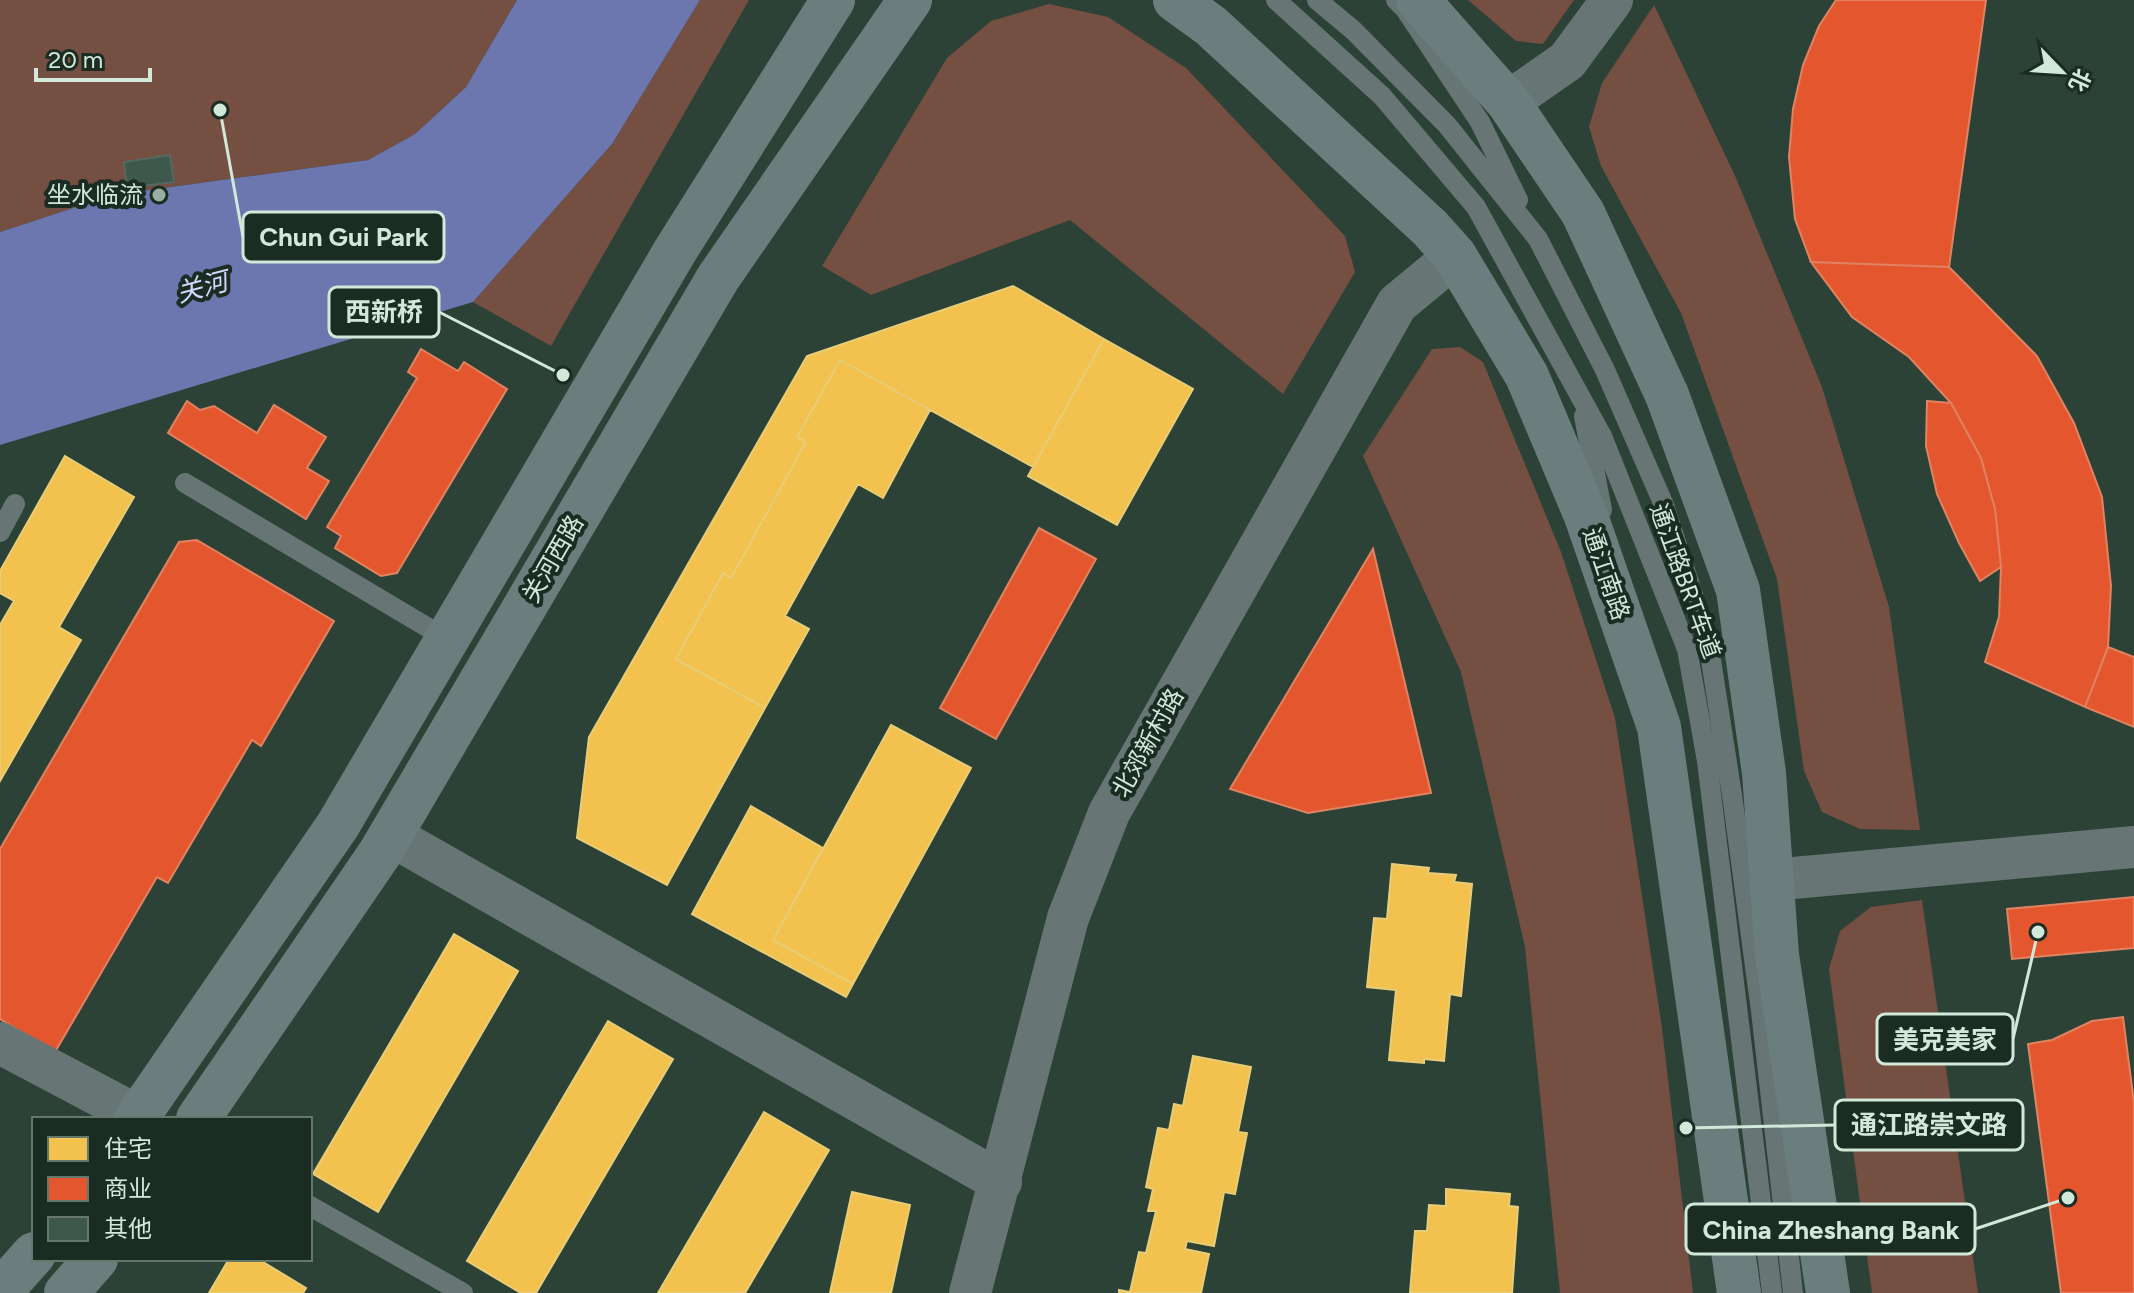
<svg xmlns="http://www.w3.org/2000/svg" width="2134" height="1293" viewBox="0 0 2134 1293" font-family="Figtree,'Noto Sans SC',sans-serif">
	<style>
		.green { fill: #754f41 }
		.water { fill: #6c76af }
		.homes { fill: #f2c14e; stroke: #e8cd78; stroke-width: 2 }
		.shops { fill: #e4572e; stroke: #df8362; stroke-width: 2 }
		.building { fill: #3e584e; stroke: #546960; stroke-width: 2 }
		.lines { fill: none; stroke-linecap: round; stroke-linejoin: round }
		.lane { stroke: #677675; stroke-width: 20 }
		.street { stroke: #677675; stroke-width: 42 }
		.primary { stroke: #6b7e7d; stroke-width: 44 }
		.poi-dot { fill: #98afa1; stroke: #1b2d23; stroke-width: 3 }
		.labels { text-anchor: middle; stroke-width: 8; stroke-linejoin: round; paint-order: stroke }
		.poi-label { font-size: 24px; fill: #d2e9da; stroke: #1b2d23; text-anchor: end }
		.street-label { font-size: 24px; fill: #d2e9da; stroke: #1b2d23 }
		.water-label { font-size: 26px; font-style: italic; fill: #d2d8fd; stroke: #1b2d23 }
		.leader { fill: none; stroke: #d2e9da; stroke-width: 3 }
		.callout-dot { fill: #d2e9da; stroke: #1b2d23; stroke-width: 3 }
		.callout { fill: #1b2d23; stroke: #d2e9da; stroke-width: 3 }
		.callout-label { font-size: 26px; text-anchor: middle; font-weight: bold; fill: #d2e9da }
	</style>
	<rect width="100%" height="100%" fill="#2c4236"/>
	<path class="green" d="M0 0H517L466 87 415 134 368 160 113 195 0 232Z
		M700 0H749L551 346 473 302 612 144Z
		M1468 0H1574L1543 44 1516 41Z
		M1049 4 1108 17 1186 68 1345 236 1355 272 1283 394 1070 220 871 295 822 266 947 58 991 21Z
		M1654 5 1736 178 1822 387 1889 607 1920 830 1860 829 1822 812 1804 771 1777 579 1681 313 1601 166 1589 127 1602 83Z
		M1460 347 1483 362 1561 552 1615 718 1662 1028 1693 1293H1560L1525 947 1461 672 1363 456 1432 349Z
		M1922 900 1978 1293H1872L1829 969 1840 931 1871 907Z"/>
	<path class="water" d="M517 0H700L612 144 473 302 0 445V232L113 195 368 160 415 134 466 87Z"/>
	<path class="homes" d="M1013 286 1104 339 1033 467 840 360 797 437 806 442 731 578 723 573 676 659 765 708 667 885 577 838 589 737 807 356Z
		M1104 339 1193 389 1117 525 1028 476Z
		M840 360 930 410 883 498 858 484 785 616 809 629 765 708 676 659 723 573 731 578 806 442 797 437Z
		M65 456 134 497 59 627 81 640 0 781V625L14 601 0 593V571Z
		M176 553 204 568 195 583 252 616 207 693 220 701 40 1008 0 985V854Z
		M891 725 971 768 853 984 773 940Z
		M751 806 823 848 773 940 853 984 846 997 692 914Z
		M1392 864 1429 868 1428 873 1456 875 1454 882 1472 884 1461 996 1450 994 1444 1061 1424 1059V1063L1389 1060 1396 990 1367 987 1374 918 1387 919Z
		M454 934 518 971 378 1212 313 1174Z
		M608 1021 673 1059 536 1293H521L467 1261Z
		M1193 1056 1251 1067 1238 1132 1247 1133 1235 1194 1224 1192 1214 1246 1187 1241 1185 1249 1209 1254 1201 1293H1119V1290L1130 1292 1139 1252 1146 1253 1156 1211H1148L1153 1189 1146 1187 1158 1128 1169 1130 1174 1104 1183 1106Z
		M764 1112 829 1150 745 1293H658Z
		M1446 1189 1510 1194 1509 1206 1518 1207 1512 1293H1410L1415 1231H1427L1429 1205 1446 1206Z
		M852 1192 910 1205 891 1293H830Z
		M229 1259H258L306 1288 303 1293H209Z"/>
	<path class="shops" d="M1836 0H1986L1949 267 1811 262 1795 219 1789 157 1793 109 1803 65 1819 26Z
		M1811 262 1949 267 2037 356 2074 423 2102 497 2111 586 2108 647 2085 707 1985 662 1999 617 2001 567 1995 509 1981 458 1951 403 1909 357 1852 317Z
		M421 349 458 371 464 362 507 389 397 573 381 576 335 548 341 536 327 527 417 378 408 372Z
		M187 401 200 410 214 406 257 433 274 405 326 437 307 468 329 481 306 519 168 433Z
		M1927 401 1951 403 1981 458 1995 509 2001 567 1980 581 1959 543 1937 494 1926 446Z
		M1039 528 1096 559 996 739 940 708Z
		M197 540 334 621 261 746 252 740 168 883 157 877 55 1052 0 1019V849L179 542Z
		M1373 549 1431 793 1308 813 1230 789Z
		M2108 647 2134 657V727L2085 707Z
		M2134 897V948L2012 959 2007 909Z
		M2123 1017 2134 1103V1293H2061L2028 1044 2052 1040 2092 1021Z"/>
	<path class="building" d="M170 155 174 182 127 188 124 162Z"/>
	<g class="lines">
		<path class="lane" d="M1276 0 1382 96 1476 207 1602 436 1687 649 1707 761 1772 1293
			M1317 0 1353 30 1447 125 1538 239 1605 370 1664 505 1708 641 1732 795 1761 1011 1793 1293
			M1396 0 1405 9 1480 122 1518 200
			M1584 416 1602 510
			M185 483 447 639
			M0 532 15 504
			M310 1206 463 1293"/>
		<path class="street" d="M1508 102 1567 61 1612 0
			M390 835 1001 1182
			M1772 880 2134 847
			M0 1043 138 1116
			M970 1293 1068 918 1109 813 1397 304 1455 256"/>
		<path class="primary" d="M1175 0 1211 26 1430 228 1455 256 1527 376 1586 516 1659 727 1739 1293
			M1418 0 1508 102 1583 213 1667 395 1738 590 1764 773 1777 955 1828 1293
			M136 1119 338 825 675 251 833 0
			M198 1119 380 853 718 278 910 0
			M0 1292 34 1254
			M66 1293 96 1259"/>
	</g>
	<circle class="poi-dot" cx="159" cy="195" r="8"/>
	<g class="labels">
		<g class="poi-label">
			<text x="143" y="203">坐水临流</text>
		</g>
		<g class="street-label">
			<text transform="translate(553 559) rotate(-60)" y="8">关河西路</text>
			<text transform="translate(1606 574) rotate(71)" y="8">通江南路</text>
			<text transform="translate(1685 581) rotate(70)" y="8">通江路BRT车道</text>
			<text transform="translate(1148 743) rotate(-61)" y="8">北郊新村路</text>
		</g>
		<g class="water-label">
			<text transform="translate(202 287) rotate(-15)" y="9">关河</text>
		</g>
	</g>
	<path class="leader" d="M220 110L243 237M563 375L439 312M2038 932L2013 1039M1686 1128L1835 1125M2068 1198L1975 1229"/>
	<g class="callout-dot">
		<circle cx="220" cy="110" r="8"/>
		<circle cx="563" cy="375" r="8"/>
		<circle cx="2038" cy="932" r="8"/>
		<circle cx="1686" cy="1128" r="8"/>
		<circle cx="2068" cy="1198" r="8"/>
	</g>
	<g class="callout">
		<rect x="243" y="212" width="201" height="50" rx="8"/>
		<rect x="329" y="287" width="110" height="50" rx="8"/>
		<rect x="1877" y="1014" width="136" height="50" rx="8"/>
		<rect x="1835" y="1100" width="188" height="50" rx="8"/>
		<rect x="1686" y="1204" width="289" height="50" rx="8"/>
	</g>
	<g class="callout-label">
		<text x="344" y="246">Chun Gui Park</text>
		<text x="384" y="321">西新桥</text>
		<text x="1945" y="1049">美克美家</text>
		<text x="1929" y="1134">通江路崇文路</text>
		<text x="1831" y="1239">China Zheshang Bank</text>
	</g>
	<rect x="32" y="1117" width="280" height="144" fill="#1b2d23" stroke="#64786c" stroke-width="2"/>
	<rect x="48" y="1137" width="40" height="24" fill="#f2c14e" stroke="#64786c" stroke-width="2"/>
	<text x="104" y="1157" font-size="24" fill="#d2e9da">住宅</text>
	<rect x="48" y="1177" width="40" height="24" fill="#e4572e" stroke="#64786c" stroke-width="2"/>
	<text x="104" y="1197" font-size="24" fill="#d2e9da">商业</text>
	<rect x="48" y="1217" width="40" height="24" fill="#3e584e" stroke="#64786c" stroke-width="2"/>
	<text x="104" y="1237" font-size="24" fill="#d2e9da">其他</text>
	<g transform="translate(2062 72) rotate(115)" stroke="#1b2d23" stroke-width="6" paint-order="stroke">
	<path d="M0-6L14 30L0 20L-14 30Z" fill="#d2e9da"/>
	<text y="-12" font-size="22" font-weight="bold" text-anchor="middle" fill="#d2e9da">北</text>
	</g>
	<path d="M36 68v12h114v-12" fill="none" stroke="#d2e9da" stroke-width="4"/>
	<text x="48" y="68" font-size="24" fill="#d2e9da" stroke="#1b2d23" stroke-width="6" paint-order="stroke">20 m</text>
</svg>
